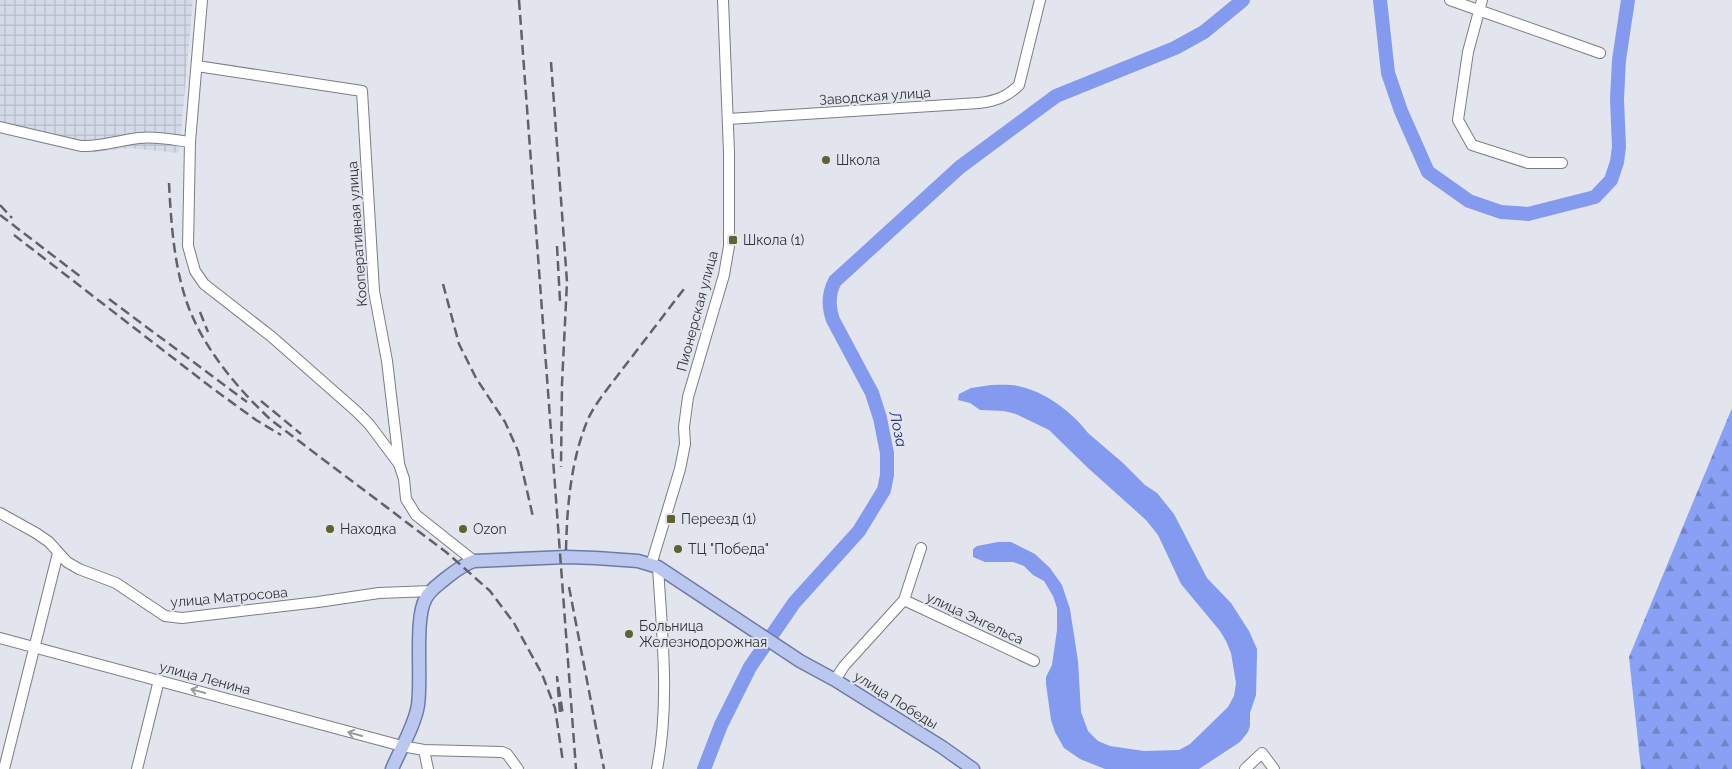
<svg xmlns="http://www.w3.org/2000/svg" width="1732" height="769" viewBox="0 0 1732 769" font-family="Raleway,sans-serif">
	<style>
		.industrial { fill: url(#industrial-grid) }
		.forest { fill: url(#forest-firs) }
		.water { fill: #849aef }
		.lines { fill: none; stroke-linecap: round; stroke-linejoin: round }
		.river { stroke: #849aef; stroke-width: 14 }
		.minor-casing { stroke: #7a7d85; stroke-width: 12 }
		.major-casing { stroke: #6e7aa8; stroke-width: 15 }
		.minor { stroke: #fff; stroke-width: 10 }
		.major { stroke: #bcc7f0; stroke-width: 12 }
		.rail { stroke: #606266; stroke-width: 2.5; stroke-dasharray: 10 5; stroke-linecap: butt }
		.oneway { stroke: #98999a }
		.poi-dot { fill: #60612e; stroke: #e2e5ee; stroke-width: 2 }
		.labels { text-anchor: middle; stroke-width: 4; stroke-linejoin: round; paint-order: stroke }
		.street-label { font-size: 14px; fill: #323336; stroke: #e2e5ee }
		.poi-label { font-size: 14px; fill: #323336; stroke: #e2e5ee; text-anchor: start }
		.water-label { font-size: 15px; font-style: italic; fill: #212787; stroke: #e2e5ee }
	</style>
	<defs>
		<pattern id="industrial-grid" width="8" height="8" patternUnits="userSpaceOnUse" patternTransform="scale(1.25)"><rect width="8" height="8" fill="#d5dae9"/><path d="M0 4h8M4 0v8" fill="none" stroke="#b7bcc8"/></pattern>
		<pattern id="forest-firs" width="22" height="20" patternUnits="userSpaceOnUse" patternTransform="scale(1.25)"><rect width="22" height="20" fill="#8aa0f5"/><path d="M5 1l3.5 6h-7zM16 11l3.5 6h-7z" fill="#7183c7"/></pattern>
	</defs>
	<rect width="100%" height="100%" fill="#e2e5ee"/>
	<path class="industrial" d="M0 0H193L179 153 129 148 95 152 72 150 0 133Z"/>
	<path class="forest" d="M1732 408V769H1641L1629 657Z"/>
	<path class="water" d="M991 385C1001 385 1012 384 1022 387 1047 393 1073 413 1088 433L1123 463 1145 485 1157 493 1174 514 1207 578 1231 603 1249 631 1257 649V656L1256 695 1250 713V726L1248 732 1240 742 1199 769H1105L1080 759 1064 748 1055 732 1051 720 1046 684V677L1052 665 1057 630V608L1053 596 1044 581 1033 575 1024 566 1013 562H985L973 557V549L977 546 998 542H1011L1035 554 1050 568 1062 585 1070 609 1078 661 1081 712 1088 731 1098 741 1110 746 1144 751 1179 750 1190 744 1228 707 1234 696 1236 683 1231 653 1226 641 1220 631 1181 584 1158 535 1146 520 1088 468 1049 430 1016 414 1004 411 980 410 970 403 958 400 959 394 971 388Z"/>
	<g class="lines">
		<path class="river" d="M1380 0 1388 73 1401 111 1428 172 1469 201 1501 212 1528 214 1595 197 1611 180 1617 162 1619 147 1617 99 1619 60 1628 0
			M704 769 721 725 750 667 794 603 859 531 884 490 887 475V453L880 418 872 393 833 320C828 306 828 294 835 281L960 167 1056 96 1175 48 1204 32 1243 0"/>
		<defs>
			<path id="minor" d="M202 0 190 142 188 246 195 271 204 284 272 337 356 411 369 424 399 464 404 479 406 499 416 515 474 561
				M1450 0 1600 53
				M1482 0 1468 52 1458 120 1472 145 1528 163H1562
				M197 66 362 91 374 291 387 361 399 463
				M728 119 979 103C996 101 1007 97 1019 85L1040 0
				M0 127 81 146C102 147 120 140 139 138 156 136 174 140 190 142
				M0 513 36 533 49 542 67 562 79 569 116 583 165 616 182 618 318 602 379 593 432 591
				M651 565 680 469 685 444 684 427 688 397 724 275 729 246V152L723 0
				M904 600 1034 661
				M0 638 402 746 424 750 502 752 507 754 518 769
				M835 680 844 666 904 600 921 548
				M424 750 428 769
				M4 769 58 553
				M137 769 159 680
				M657 769C670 703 662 634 658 567
				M1245 769 1262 753 1274 769"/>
			<path id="major" d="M392 769C400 750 415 725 418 705 422 679 414 617 426 598 430 590 438 585 445 579 454 572 462 565 474 561L566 557 596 558 638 561 658 567 800 661 835 680 942 747 973 769"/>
		</defs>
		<use href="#minor" class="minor-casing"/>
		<use href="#major" class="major-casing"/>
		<use href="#minor" class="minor"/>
		<use href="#major" class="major"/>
		<path class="rail" d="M519 0 576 769
			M551 62 567 282 562 384 561 467
			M169 183C171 223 174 265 187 303 203 348 237 388 271 420L446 552 490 591 514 623 542 674 555 708 563 762
			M0 205 12 218
			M0 215 81 277
			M14 235 212 388 256 420 281 435
			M557 246 560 301
			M443 284 459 344 476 378 505 422 518 451 533 517
			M109 299 247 402
			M200 312 208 332
			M261 401 301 434
			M566 550C567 505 571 460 588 419 596 402 610 386 621 371 642 344 663 316 684 289
			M569 587 604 769
			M560 712 557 677 563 715"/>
	</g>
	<defs><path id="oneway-shaft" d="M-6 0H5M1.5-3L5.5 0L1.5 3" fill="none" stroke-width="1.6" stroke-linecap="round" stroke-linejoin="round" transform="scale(1.25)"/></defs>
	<g class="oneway">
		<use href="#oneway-shaft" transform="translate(198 691) rotate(-165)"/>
		<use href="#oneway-shaft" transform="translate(355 734) rotate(-165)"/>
	</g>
	<g class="poi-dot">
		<circle cx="826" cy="160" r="5"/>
		<rect x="728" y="235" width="10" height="10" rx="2.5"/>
		<rect x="666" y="514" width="10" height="10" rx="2.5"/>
		<circle cx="330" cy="529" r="5"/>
		<circle cx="463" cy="529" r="5"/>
		<circle cx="678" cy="549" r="5"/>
		<circle cx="629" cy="634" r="5"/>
	</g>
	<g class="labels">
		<g class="street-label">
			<text transform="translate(875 96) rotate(-4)" y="5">Заводская улица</text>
			<text transform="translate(357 234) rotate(-94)" y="5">Кооперативная улица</text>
			<text transform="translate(697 311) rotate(-75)" y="5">Пионерская улица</text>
			<text transform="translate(229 597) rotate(-5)" y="5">улица Матросова</text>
			<text transform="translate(975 618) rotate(25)" y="5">улица Энгельса</text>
			<text transform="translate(205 678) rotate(15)" y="5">улица Ленина</text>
			<text transform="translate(896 700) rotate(32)" y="5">улица Победы</text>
		</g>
		<g class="poi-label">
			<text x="836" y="165">Школа</text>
			<text x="743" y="245">Школа (1)</text>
			<text x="681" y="524">Переезд (1)</text>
			<text x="340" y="534">Находка</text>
			<text x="473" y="534">Ozon</text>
			<text x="688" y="554">ТЦ "Победа"</text>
			<text x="639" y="631">Больница<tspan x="639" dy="16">Железнодорожная</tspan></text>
		</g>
		<g class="water-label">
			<text transform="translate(898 429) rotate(78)" y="5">Лоза</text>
		</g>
	</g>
</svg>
